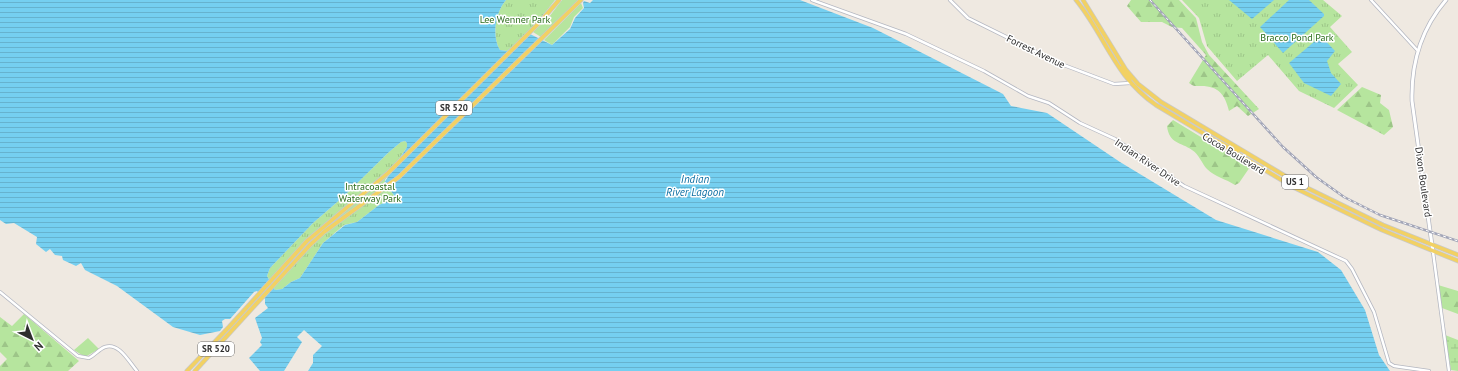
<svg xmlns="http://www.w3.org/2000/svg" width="1458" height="371" viewBox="0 0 1458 371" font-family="'PT Sans',sans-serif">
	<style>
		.grass { fill: #b6e59e }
		.forest { fill: url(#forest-firs) }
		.wetland { fill: url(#wetland-marsh) }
		.park { fill: url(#park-tufts) }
		.water { fill: url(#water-rules); fill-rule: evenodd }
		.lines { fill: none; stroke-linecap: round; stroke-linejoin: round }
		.tertiary-casing { stroke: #b4b7c1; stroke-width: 4 }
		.secondary-casing { stroke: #b4b7c1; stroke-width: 4.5 }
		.primary-casing { stroke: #c9c9c9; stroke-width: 5 }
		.tertiary { stroke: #fff; stroke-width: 2.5 }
		.secondary { stroke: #fff; stroke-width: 3 }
		.primary { stroke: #f2d163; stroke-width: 3.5 }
		.rail-casing { stroke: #a3a6b8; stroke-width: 2.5 }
		.rail { stroke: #fff; stroke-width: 1; stroke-dasharray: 3; stroke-linecap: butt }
		.labels { text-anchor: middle; stroke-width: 3; stroke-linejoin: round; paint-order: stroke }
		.shield { fill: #fff; stroke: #6d6d6d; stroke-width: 1 }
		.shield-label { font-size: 9px; font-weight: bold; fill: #2e2e2e }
		.park-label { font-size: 10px; fill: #2c6e1b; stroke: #fff }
		.street-label { font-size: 10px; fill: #2e2e2e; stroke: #fff }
		.water-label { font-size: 11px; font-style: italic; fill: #0d6fa3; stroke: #fff }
	</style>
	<defs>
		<pattern id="forest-firs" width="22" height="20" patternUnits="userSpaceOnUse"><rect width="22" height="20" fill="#b6e59e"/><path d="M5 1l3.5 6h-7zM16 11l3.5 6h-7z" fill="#9dc588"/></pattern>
		<pattern id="wetland-marsh" width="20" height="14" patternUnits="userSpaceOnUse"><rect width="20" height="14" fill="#b6e59e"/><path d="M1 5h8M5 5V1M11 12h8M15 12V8" fill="none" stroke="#9dc588"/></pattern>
		<pattern id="park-tufts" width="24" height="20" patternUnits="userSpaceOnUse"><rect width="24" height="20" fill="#b6e59e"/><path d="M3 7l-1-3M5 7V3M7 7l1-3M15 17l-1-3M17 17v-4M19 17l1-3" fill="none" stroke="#9dc588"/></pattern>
		<pattern id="water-rules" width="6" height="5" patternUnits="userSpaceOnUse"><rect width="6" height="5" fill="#75cff0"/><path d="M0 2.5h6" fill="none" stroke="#66b2ce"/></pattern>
	</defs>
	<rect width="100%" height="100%" fill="#efe9e1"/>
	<path class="grass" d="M562 0H578L541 37 533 32 549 17Z
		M581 3 583 8 574 17 570 27 552 45 544 40Z
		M88 338 99 349 85 357 74 350Z"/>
	<path class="forest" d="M1131 0H1179L1196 18 1202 42 1209 55 1259 109 1248 116 1237 106 1229 111C1225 95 1219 86 1201 86 1195 86 1194 87 1189 83L1206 55 1182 28 1172 27 1162 22H1141L1127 6Z
		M1362 87 1381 95 1380 103 1389 110 1393 127 1384 135 1337 110Z
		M1173 120 1250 167 1239 183 1235 185C1226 179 1215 177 1207 169 1202 164 1199 154 1192 150 1181 142 1169 144 1167 126Z
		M1438 285 1458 291V314L1442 308Z
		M24 314 79 361 68 371H0V366L7 359 0 352V317L12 326Z"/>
	<path class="wetland" d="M1445 335 1458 340V371L1451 370Z"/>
	<path class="park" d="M506 0H555L529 33 507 51 500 50C491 36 496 11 506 0Z
		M1182 0H1323L1342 16 1330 27 1352 52 1338 64 1358 85 1334 108 1299 91 1268 55 1237 81 1207 46 1199 18Z
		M405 141 407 143V147L385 180V184L394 195 393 199 379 205 357 222 344 225 323 243 300 278 291 282 282 289 275 290 267 276 270 268 313 223 343 197 389 152 401 142Z"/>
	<path class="water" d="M0 0H506C496 11 491 36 500 50L507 51 528 33 552 45 570 29 575 18 584 8 583 3 584 1 590 3 593 0H800L873 28 1003 94 1011 106 1047 113 1120 162 1216 220 1318 252 1341 270 1365 310 1379 355 1390 371H308L313 363V355L322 346 304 330 297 337 302 342 284 371H260L249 358 262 345 260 342 262 338 255 318 268 308 265 304V299L257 291 254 292 230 319H225L222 321 223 327 220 331 200 335 173 327 117 286 85 270 81 263 76 266 63 260 62 256 55 255 50 249 46 252 36 244 37 237 14 223 6 224 0 220ZM405 141 407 143V147L384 183 394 195 393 199 379 205 357 222 345 225 323 243 300 278 291 282 282 289 275 290 267 276 270 268 313 223 343 197 389 152 401 142Z
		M1229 0H1274L1252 19Z
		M1289 0H1309L1324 14V16L1283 53 1260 27Z
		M1321 36 1335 51 1327 61 1331 73 1341 84 1331 96 1304 83 1289 63Z"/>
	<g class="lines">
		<defs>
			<path id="tertiary" d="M812 0 906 34 984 71 1028 96 1049 103 1080 123 1115 139 1184 186 1346 261 1352 269 1374 312 1389 363 1394 366 1429 371
				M950 0 968 18 1061 64 1114 84 1130 83
				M1371 0 1418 51
				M1433 252 1449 371
				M0 292 78 356 89 358C95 355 99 349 105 347 119 342 129 362 137 371"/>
			<path id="secondary" d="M1433 252 1412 101C1411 64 1421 29 1446 0"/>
			<path id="primary" d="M1076 0C1106 37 1114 76 1156 105L1295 188 1382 230 1458 261
				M1083 0 1126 70 1138 84 1161 102 1297 183 1383 225 1458 255
				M1121 68 1131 78
				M1217 141 1234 150H1240
				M187 371 229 327 307 241 388 173 540 22 559 0
				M195 371 310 245 324 232 399 177 581 0"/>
		</defs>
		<use href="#tertiary" class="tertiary-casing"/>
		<use href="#secondary" class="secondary-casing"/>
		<use href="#primary" class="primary-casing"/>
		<use href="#tertiary" class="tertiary"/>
		<use href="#secondary" class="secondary"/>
		<use href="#primary" class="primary"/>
		<defs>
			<path id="rail" d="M1150 0 1283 147 1316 177 1344 197 1380 215 1458 241"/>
		</defs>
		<use href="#rail" class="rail-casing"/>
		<use href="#rail" class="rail"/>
	</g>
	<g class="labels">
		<g class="shield">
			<rect x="436" y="101" width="36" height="14" rx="3"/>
			<rect x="1282" y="175" width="26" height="14" rx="3"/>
			<rect x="198" y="342" width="36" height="14" rx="3"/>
		</g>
		<g class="shield-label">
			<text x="454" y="111">SR 520</text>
			<text x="1295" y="185">US 1</text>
			<text x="216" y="352">SR 520</text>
		</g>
		<g class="park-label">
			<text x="515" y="23">Lee Wenner Park</text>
			<text x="1297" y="41">Bracco Pond Park</text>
			<text x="370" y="190">Intracoastal<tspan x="370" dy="12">Waterway Park</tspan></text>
		</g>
		<g class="street-label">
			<text transform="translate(1036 51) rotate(26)" y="4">Forrest Avenue</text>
			<text transform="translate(1234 153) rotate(31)" y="4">Cocoa Boulevard</text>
			<text transform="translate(1148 162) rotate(34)" y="4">Indian River Drive</text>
			<text transform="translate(1424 182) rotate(82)" y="4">Dixon Boulevard</text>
		</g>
		<g class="water-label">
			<text x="695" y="183">Indian<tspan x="695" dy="13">River Lagoon</tspan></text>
		</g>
	</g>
	<g transform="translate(32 339) rotate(138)" stroke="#ffffff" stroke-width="3" paint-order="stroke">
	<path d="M0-3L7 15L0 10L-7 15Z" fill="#2e2e2e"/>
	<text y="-6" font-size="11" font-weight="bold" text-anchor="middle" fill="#2e2e2e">N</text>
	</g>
</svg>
